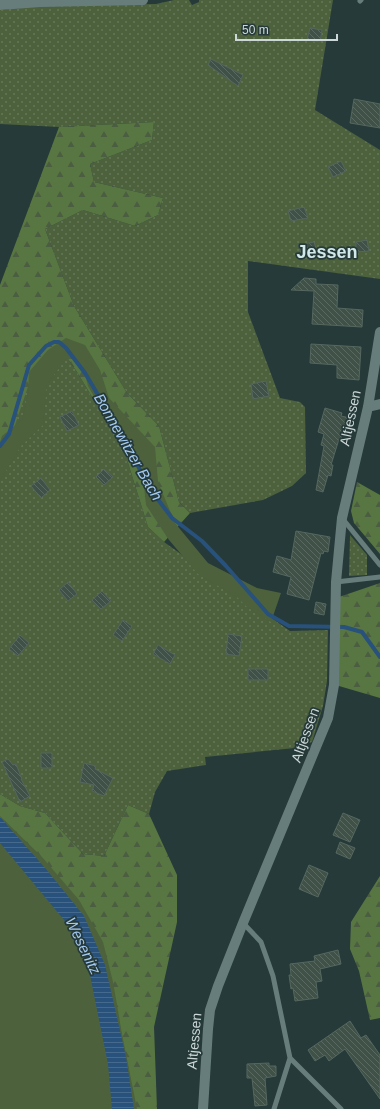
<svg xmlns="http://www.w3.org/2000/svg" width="380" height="1109" viewBox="0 0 380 1109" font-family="Arial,sans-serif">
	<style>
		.grass { fill: url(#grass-dots) }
		.forest { fill: url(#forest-firs) }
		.park { fill: #4c613c }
		.water { fill: url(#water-rules) }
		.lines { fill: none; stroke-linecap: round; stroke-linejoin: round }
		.stream { stroke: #28517c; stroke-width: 4 }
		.building { fill: url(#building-back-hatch); stroke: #55675e }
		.service { stroke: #677d7c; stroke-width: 5 }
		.minor { stroke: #677d7c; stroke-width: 10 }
		.labels { text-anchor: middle; stroke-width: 3.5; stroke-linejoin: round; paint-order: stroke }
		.street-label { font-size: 14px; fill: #ccd8d7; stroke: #263a39 }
		.water-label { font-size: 15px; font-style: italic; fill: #a5caf2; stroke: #263a39 }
		.district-label { font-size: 18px; font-weight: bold; fill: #d1e9e8; stroke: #263a39 }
	</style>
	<defs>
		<pattern id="grass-dots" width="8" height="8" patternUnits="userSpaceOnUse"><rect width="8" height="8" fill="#4c613c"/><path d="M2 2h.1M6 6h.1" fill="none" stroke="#657757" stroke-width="1.8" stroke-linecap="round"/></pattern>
		<pattern id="forest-firs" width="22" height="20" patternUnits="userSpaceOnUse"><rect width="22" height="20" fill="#587641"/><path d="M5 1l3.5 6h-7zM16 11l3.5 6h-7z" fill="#4c5e41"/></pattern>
		<pattern id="water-rules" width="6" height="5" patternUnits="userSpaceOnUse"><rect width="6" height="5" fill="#28517c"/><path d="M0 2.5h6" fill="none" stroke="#46698e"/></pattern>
		<pattern id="building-back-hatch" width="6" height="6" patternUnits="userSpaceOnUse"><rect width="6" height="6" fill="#405148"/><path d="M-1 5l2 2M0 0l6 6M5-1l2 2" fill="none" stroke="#5a6962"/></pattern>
	</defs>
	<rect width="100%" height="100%" fill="#263a39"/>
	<path class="grass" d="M174 0H189L192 5 199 2V0H333L315 110 380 150V279L248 261V312L280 398 300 402 305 407 306 473 292 486 263 500 190 513 179 502 159 426 127 393 74 306 45 229 83 210 135 226 158 215 163 198 94 182 90 164 152 140 154 122 59 127 0 124V10L39 6 156 4Z
		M52 348 61 349 77 372 124 450 148 527 164 542 290 631 328 630 327 681 323 706 312 742 295 748 205 757 206 765 167 771 155 792 149 814 128 805 104 856 83 854 45 813 20 806 0 794V453L35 366Z
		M350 535 367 555V575L349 576Z"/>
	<path class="forest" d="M154 122 152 140 90 164 94 182 163 198 158 215 135 226 83 210 45 229 74 306 127 393 159 426 179 502 190 513 164 542 148 527 124 450 77 372 61 349 52 348 35 366 11 437 0 453V285L59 127Z
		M357 482 380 495V554L354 523 351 511Z
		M380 583V698L339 686V597Z
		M0 794 20 806 45 813 83 854 104 856 128 805 149 814 177 875V922L154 1027 157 1109H134L46 869 0 817Z
		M380 876V1018L370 1020 359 971 350 949 351 922Z"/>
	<path class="park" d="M66 338 85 345 100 370 109 398 155 447 158 482 175 523 208 563 257 588 281 593 271 622 247 607 237 597 198 574 169 540 146 505 142 466 133 444 105 415 88 386 84 370 75 359H66L47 384 43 425 21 446 0 481V442L2 436 22 420 28 393 29 372 48 350Z
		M0 816 42 857 79 900 103 942 113 982 122 1034 137 1109H0Z"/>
	<path class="water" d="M0 817 46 869 84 916 105 965 126 1057 134 1109H112L108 1064 90 975 69 926 0 843Z"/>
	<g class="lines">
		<path class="stream" d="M0 446 9 434 29 365 46 346 54 342H59L66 348 85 373 123 437 150 489 172 518 202 541 226 566 268 614 289 626 344 627 362 632 380 657"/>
	</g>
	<path class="building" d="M310 28 322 30 320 42 307 40Z
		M211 59 243 75 238 86 208 65Z
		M354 99 380 104V128L350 123Z
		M341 161 346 171 333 177 328 167Z
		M304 207 308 218 291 221 288 211Z
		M367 240 369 251 356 252V242Z
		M314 242 317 251 302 255 298 245Z
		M304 278 316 279V284L338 285 337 308 363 310 362 327 312 324 314 291 291 290Z
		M311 344 361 347 359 380 337 378V365L310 363Z
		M266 381 269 396 253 399 251 384Z
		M325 408 342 413 341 416 350 418 345 433 343 432 341 439H339L331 465H333L331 476 328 475 323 492 316 490 324 446 321 445 324 434 318 432Z
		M72 411 79 425 67 431 60 417Z
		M104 469 113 477 104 485 96 477Z
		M41 478 50 490 41 498 31 486Z
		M296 531 330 537 328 552 324 551 323 554 321 553 309 600 287 594 291 577 273 572 277 556 291 560Z
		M68 582 77 594 68 601 59 590Z
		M102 591 111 601 101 609 92 600Z
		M316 602 326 604 324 615 314 613Z
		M123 620 132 626 122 641 113 635Z
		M228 634 242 636 239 656 226 654Z
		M20 635 29 643 18 656 9 649Z
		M158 645 175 655 170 664 153 654Z
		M248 669H268V680H248Z
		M41 753H52V768H41Z
		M8 759 13 765 16 764 22 779H21L30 796 20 802 2 762Z
		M84 763 96 766 95 769 113 778 104 796 92 791 94 785 80 782Z
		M343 813 360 820 350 842 333 835Z
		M340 842 355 848 350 859 336 853Z
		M309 865 328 873 318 897 299 889Z
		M338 950 341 964 320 969 322 981 316 982 318 998 295 1001 293 988 291 989 289 975H291L290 964 315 961 314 956Z
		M350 1021 361 1038 366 1035 380 1055V1099L345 1049 329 1061 325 1055 315 1061 308 1050Z
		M269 1063V1066H276V1076L265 1078 267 1105 255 1106 252 1078H247V1064Z"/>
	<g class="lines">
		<path class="service" d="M360 1 361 0
			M342 518 380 565
			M336 582 380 577
			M243 923 261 942 273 976 290 1058 341 1109
			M274 1109 290 1058"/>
		<path class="minor" d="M0 5 40 2 143 0
			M368 407 380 404
			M203 1109 208 1029 210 1010 218 986 243 923 328 718 334 685 336 582 342 518 368 407 380 332"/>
	</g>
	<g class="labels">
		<g class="street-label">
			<text transform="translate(350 418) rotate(-78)" y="5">Altjessen</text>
			<text transform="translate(305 735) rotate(-70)" y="5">Altjessen</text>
			<text transform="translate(194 1041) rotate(-85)" y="5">Altjessen</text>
		</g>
		<g class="water-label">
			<text transform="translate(128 447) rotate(60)" y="5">Bonnewitzer Bach</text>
			<text transform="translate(83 946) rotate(64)" y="5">Wesenitz</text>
		</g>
		<g class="district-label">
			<text x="327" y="258">Jessen</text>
		</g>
	</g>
	<path d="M236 34v6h101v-6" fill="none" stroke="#ccd8d7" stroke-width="2"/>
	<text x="242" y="34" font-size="12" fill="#ccd8d7" stroke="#263a39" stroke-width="3" paint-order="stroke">50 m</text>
</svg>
